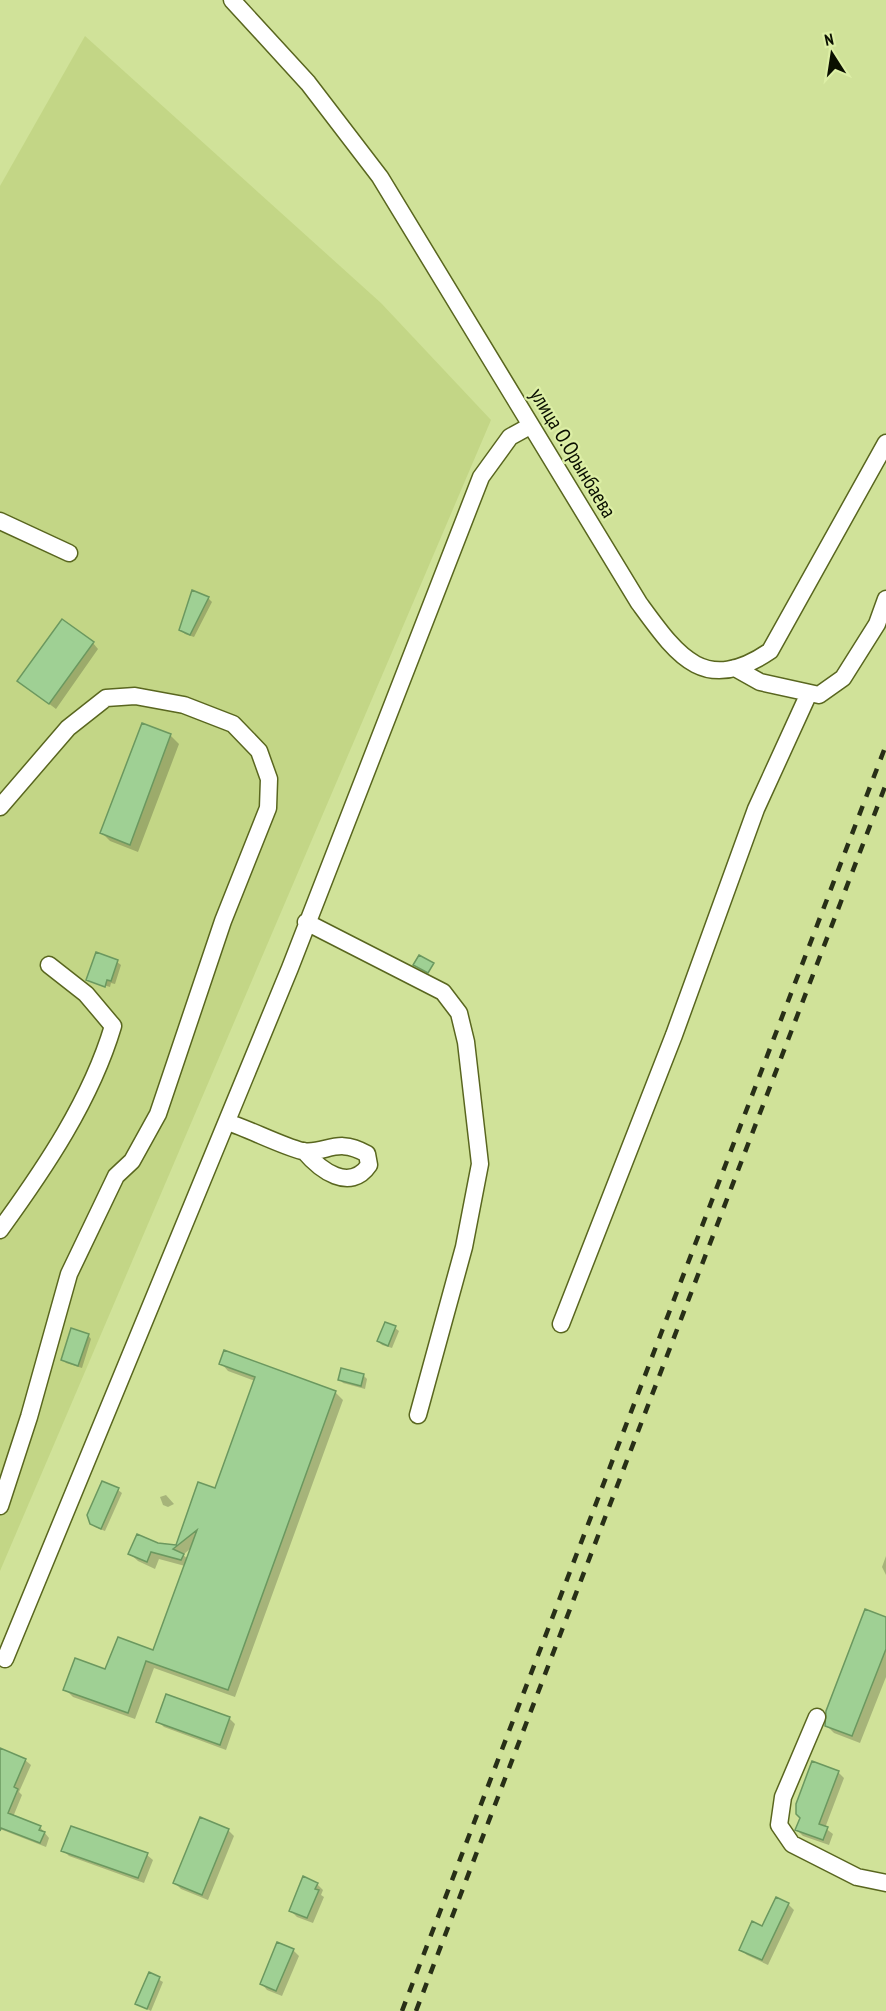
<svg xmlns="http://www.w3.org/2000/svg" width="886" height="2011" viewBox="0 0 886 2011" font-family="'PT Sans Narrow',sans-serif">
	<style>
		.built { fill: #c3d686 }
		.shadow { fill: #0003; fill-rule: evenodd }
		.building { fill: #9fd094; stroke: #6b985f; stroke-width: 1.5 }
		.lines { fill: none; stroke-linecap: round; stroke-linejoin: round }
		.minor-casing { stroke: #59661f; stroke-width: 19 }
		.minor { stroke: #fff; stroke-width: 16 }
		.rail { stroke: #282f17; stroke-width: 4.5; stroke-dasharray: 10 10; stroke-linecap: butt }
		.labels { text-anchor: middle; stroke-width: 4.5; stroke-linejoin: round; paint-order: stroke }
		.street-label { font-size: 21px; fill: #0a0f00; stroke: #ddefa6 }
	</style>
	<rect width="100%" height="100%" fill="#d0e299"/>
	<path class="built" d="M85 36 381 303 491 420 0 1571V186Z"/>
	<path class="shadow" d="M208 598 212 602 194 637 185 634 181 630Z
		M93 643 98 649 56 709 19 681Z
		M143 725 171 736 179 744 138 852 110 841 102 833Z
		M117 962 121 965 115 984 111 983 110 987 88 980Z
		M395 1328 399 1331 392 1348 382 1345 378 1341Z
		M88 1335 91 1339 82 1368 66 1363 63 1359Z
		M225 1352 336 1393 343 1400 235 1697 154 1668 135 1719 73 1697 65 1689 154 1652 185 1566 159 1559 155 1569 138 1561 130 1554 158 1544 177 1546 199 1484 216 1490 255 1381 228 1371 221 1363ZM192 1547 188 1559 183 1555Z
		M363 1375 367 1379 365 1389 343 1383 339 1379Z
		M118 1490 122 1493 105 1531 95 1527 91 1523Z
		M166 1495 174 1504 168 1507 163 1505 160 1497Z
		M886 1556V1575L882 1567Z
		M886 1619V1677L860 1743 834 1733 826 1725Z
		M229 1718 235 1724 226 1750 164 1727 158 1721Z
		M0 1749 25 1760 31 1765 19 1792 22 1795 13 1817 40 1827 49 1838 46 1847 0 1829Z
		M838 1772 844 1778 825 1828 833 1834 829 1845 803 1836 797 1830Z
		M228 1830 234 1836 208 1900 181 1889 175 1883Z
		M63 1850 147 1855 153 1860 144 1883 69 1856Z
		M317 1884 323 1890 321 1895 324 1897 313 1923 297 1917 291 1911Z
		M788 1904 794 1910 768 1965 747 1955 741 1950Z
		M293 1950 299 1956 282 1996 267 1990 262 1984Z
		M149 1974 163 1982 151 2011 136 2003Z"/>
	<path class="building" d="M192 590 209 597 190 635 179 630Z
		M62 619 94 642 49 704 17 681Z
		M142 723 171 734 130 845 100 833Z
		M96 952 118 960 111 981 107 980 105 987 86 980Z
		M419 955 434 963 428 973 413 965Z
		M385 1322 396 1326 388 1346 377 1341Z
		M71 1328 89 1334 78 1366 61 1360Z
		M224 1350 336 1391 228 1690 146 1661 128 1713 63 1690 75 1658 105 1669 118 1637 153 1650 197 1530 173 1549 184 1554 181 1560 151 1552 147 1562 128 1554 137 1534 158 1543 176 1545 198 1482 215 1488 255 1377 219 1364Z
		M341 1368 364 1374 361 1386 338 1380Z
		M102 1481 119 1488 101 1529 90 1524 87 1515Z
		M865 1609 886 1617V1649L852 1736 825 1726 826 1711Z
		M166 1694 230 1717 220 1745 156 1722Z
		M0 1748 26 1759 14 1787 18 1789 8 1813 41 1826 39 1830 45 1832 40 1843 1 1828 0 1831Z
		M812 1761 839 1771 819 1824 828 1827 823 1840 795 1830 800 1818 796 1814V1804Z
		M200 1817 229 1829 202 1895 173 1883Z
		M71 1826 148 1853 138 1878 61 1851Z
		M303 1876 318 1883 315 1889 319 1890 307 1918 289 1911Z
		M776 1897 789 1903 762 1960 739 1950 752 1921 762 1926Z
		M277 1942 294 1949 276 1991 260 1984Z
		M149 1972 160 1977 147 2009 135 2004Z"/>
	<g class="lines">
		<defs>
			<path id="minor" d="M232 0 308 83 380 177 639 603C677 655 704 696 770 651L886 443
				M0 521 69 553
				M735 668 760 682 819 695 843 678 877 624 886 599
				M0 807 68 728 106 698 135 696 184 705 233 724 259 751 269 779 268 808 223 921 158 1114 132 1161 116 1176 69 1274 29 1417 0 1506
				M306 922 443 992 459 1013 466 1042 480 1164 464 1247 418 1415
				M227 1122C249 1129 282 1146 302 1151 326 1155 336 1136 367 1154L369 1165C350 1193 320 1170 304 1151
				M0 1230C45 1168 91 1100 113 1026L86 994 49 965
				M561 1324 674 1035 756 809 809 693
				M5 1659 290 968 481 477 510 437 530 426
				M817 1717 783 1797 779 1825 792 1844 857 1877 886 1883"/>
		</defs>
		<use href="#minor" class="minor-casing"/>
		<use href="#minor" class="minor"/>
		<path class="rail" d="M402 2011 886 745
			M416 2011 886 784"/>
	</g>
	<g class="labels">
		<g class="street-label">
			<text transform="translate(573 453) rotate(59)" y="7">улица О.Орынбаева</text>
		</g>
	</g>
	<g transform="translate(832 54) rotate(348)" stroke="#ddefa6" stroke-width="4.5" paint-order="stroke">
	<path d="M0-4.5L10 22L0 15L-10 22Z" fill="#0a0f00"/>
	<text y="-9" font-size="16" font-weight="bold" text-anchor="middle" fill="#0a0f00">N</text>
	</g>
</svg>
